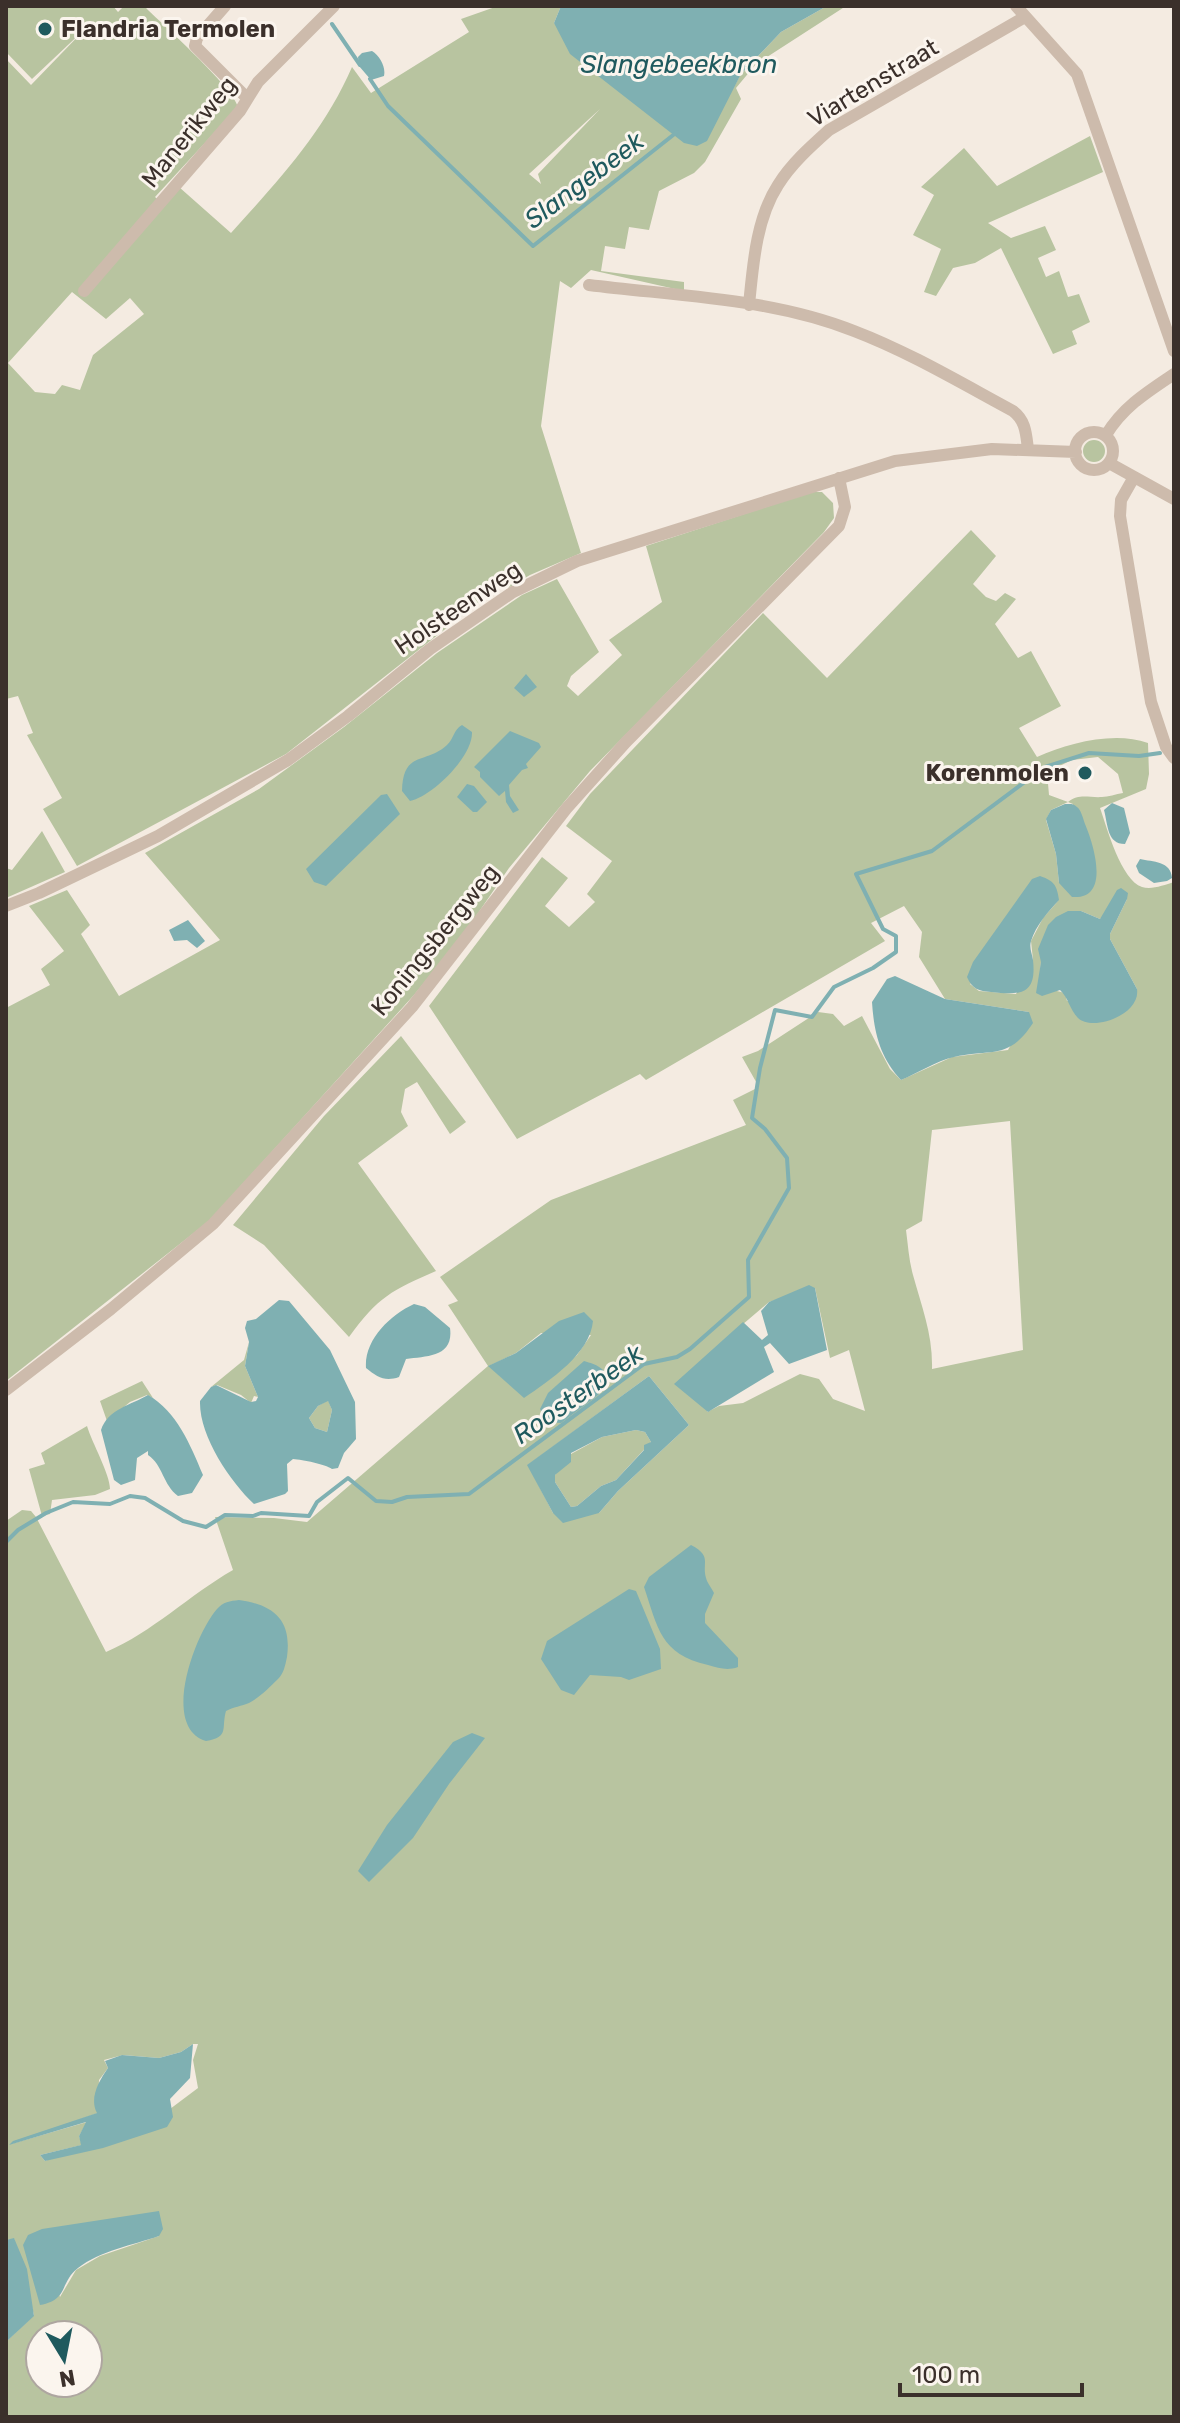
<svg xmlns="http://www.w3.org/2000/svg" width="1180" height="2423" viewBox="0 0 1180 2423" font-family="Rubik,sans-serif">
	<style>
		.green { fill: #b8c4a0; fill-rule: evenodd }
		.water { fill: #7fb0b2; fill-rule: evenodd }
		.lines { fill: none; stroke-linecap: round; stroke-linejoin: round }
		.stream { stroke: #7fb0b2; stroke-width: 4 }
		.street { stroke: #cdbbac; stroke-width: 12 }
		.poi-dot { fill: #1f5a5e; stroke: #fbf5ee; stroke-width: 3 }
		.labels { text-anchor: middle; stroke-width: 6; stroke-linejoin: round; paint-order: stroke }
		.poi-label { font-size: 24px; font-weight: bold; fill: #3b302b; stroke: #fbf5ee; text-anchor: start }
		.street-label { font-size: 24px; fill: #3b302b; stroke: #fbf5ee }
		.water-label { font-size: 26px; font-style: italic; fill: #1f5a5e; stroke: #fbf5ee }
	</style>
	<rect width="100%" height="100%" fill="#f4ebe1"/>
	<path class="green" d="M6 6H113L118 12 124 6H144C162 24 233 87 238 107L155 197 163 204 179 187 231 233C278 181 324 132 352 67L371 93 469 32 461 19 498 6H561L554 23 710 130 741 74 781 32 827 6H846L756 64 736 88 741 99 705 162 694 173 659 191 649 230 629 227 625 249 605 246 601 271 684 282V291L591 270 571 288 560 281 541 426 581 553 530 575 508 588 501 578V572L490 583 495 590 286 754 77 866 43 809 62 798 27 735 33 733 18 696 6 699V59L31 85 87 27 32 79 6 52ZM600 109 538 174 541 184 529 174ZM72 292 106 319 130 298 144 314 93 355 80 390 62 385 55 394 35 392 8 363Z
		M1090 136 1103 172 988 223 1011 238 1045 226 1056 250 1038 258 1046 277 1059 271 1068 297 1079 294 1090 322 1072 331 1077 344 1053 354 1001 248 975 263 953 268 936 296 924 292 941 249 913 235 934 195 921 187 964 148 997 186Z
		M1083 451a11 11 0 1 1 22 0a11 11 0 1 1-22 0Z
		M812 492H822L833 503 834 518 824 532 590 771 509 868 463 935 414 995 209 1221 6 1381V1008L50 985 41 969 64 951 29 906 67 890 90 925 81 934 119 996 220 940 145 853 259 789 344 727 437 653 522 595 557 579 599 652 571 676 567 686 578 696 622 655 609 640 662 602 646 546Z
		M971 530 996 556 973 584 986 597 996 601 1005 593 1016 599 995 624 1018 658 1031 651 1061 706 1019 728 1037 757C1069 743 1114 731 1148 743L1149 774 1146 789 1100 808C1107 828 1121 880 1142 887 1152 890 1164 885 1174 882V2417H6V2342L34 2315 14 2239 6 2240V1521L22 1510 31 1511 36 1517 106 1652C153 1632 189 1595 233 1570L215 1517 274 1518 307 1522 488 1366 448 1305 458 1301 440 1277 551 1200 746 1125 733 1100 759 1087 742 1057 758 1051 818 1012 833 1014 844 1026 862 1016 890 1069 901 1080 952 1057 1008 1050 1029 1012 945 999 919 957 922 932 904 906 871 923 885 941 646 1080 640 1074 517 1139 429 1006 542 857 568 878 545 906 569 927 595 902 587 894 612 861 566 826 590 794 763 613 827 678ZM1098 757 1118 774 1123 793C1116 794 1108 797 1102 797 1089 798 1079 793 1068 802L1049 795 1047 772 1072 760ZM1068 802 1073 804 1059 883 1056 854 1046 820 1051 810ZM1127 899 1110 934V939L1137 989 1067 1001 1065 993 1057 991 1040 975 1041 962 1081 911 1100 919ZM1059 900 1043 918 1031 941 1033 960 1016 994 979 991 970 984ZM1010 1121 1023 1350 932 1369C933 1335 922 1308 913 1275 909 1261 908 1245 906 1230L922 1221 932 1130ZM815 1288 830 1358 849 1350 865 1411 833 1399 819 1379 800 1374 743 1403 719 1406 707 1412 722 1342 769 1302ZM541 1333 591 1335 577 1355 524 1397 489 1366 516 1353ZM649 1376 689 1425 618 1491 599 1513H553L528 1465ZM193 2044H198L193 2060 198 2088 170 2109 45 2161 40 2155 82 2145 79 2136 87 2122 11 2144 98 2113 99 2080 108 2068 104 2060 123 2055 159 2058 181 2052ZM42 2229 159 2236 100 2256 76 2270 60 2297ZM40 2335H88V2383H40Z
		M42 831 65 872 6 898V868L12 870Z
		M401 1036 466 1122 450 1134 417 1082 405 1089 401 1112 408 1126 358 1163 436 1271C392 1290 378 1297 349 1337L264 1245 233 1225 324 1116Z
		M249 1342 245 1366 258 1397 254 1396 251 1403 241 1395 217 1385 211 1387 244 1360Z
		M142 1381 153 1398 147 1395 130 1402 107 1421 100 1401Z
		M328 1400 332 1410 327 1432 315 1428 309 1418 318 1406Z
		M87 1426C92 1443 110 1474 110 1489L95 1495 52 1500 50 1514 42 1516 29 1469 45 1464 41 1453Z
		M636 1430 645 1432 651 1442 616 1480 601 1486 577 1506 571 1507 555 1482V1475L571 1454 602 1437Z"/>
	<path class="water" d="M561 6H827L781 32 741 74 707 141 697 146 684 143 570 54 554 23Z
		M372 51C380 56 386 67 384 76L371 80 359 66 358 57 362 53Z
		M526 674 537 687 524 697 514 688Z
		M462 725 472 732C473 756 433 796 410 801L402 791C403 750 425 765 447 745 454 739 453 730 462 725Z
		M510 731 539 743 541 747 526 764 528 768 522 770 509 785 510 796 519 810 513 813 506 802 505 791 499 796 480 777V772L474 767Z
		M467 784 474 786 487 802 477 812H473L457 797Z
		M387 794 400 814 326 886 314 882 306 869 381 795Z
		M1112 803 1124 808 1130 833 1125 844C1107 844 1108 825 1104 810Z
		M1065 804C1070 804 1073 803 1077 807 1081 810 1083 818 1085 824 1093 843 1112 900 1072 897L1059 883 1056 854 1046 819 1051 810Z
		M1140 859C1153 862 1171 861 1172 878L1167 881 1154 883 1139 873 1136 866Z
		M1040 876C1054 881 1057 885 1059 900 1048 912 1036 925 1031 941 1029 948 1032 953 1033 960 1037 996 1019 995 991 992 979 991 972 989 967 977L973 962 1032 879Z
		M1121 888 1128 893 1127 899 1110 934V939L1137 989C1141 1015 1092 1032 1078 1018 1070 1010 1068 997 1060 990L1042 996 1036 993 1041 962 1038 949 1048 925 1056 917 1068 911H1081L1100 919 1117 890Z
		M188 920 205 941 197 948 187 940 174 941 169 930Z
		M895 976 945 999 1029 1012 1033 1023C1008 1061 992 1048 954 1057 936 1061 918 1073 901 1080 880 1057 874 1033 872 1002L887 979Z
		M809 1285 815 1288 827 1350 789 1364 770 1343 764 1347 774 1372 708 1412 674 1384 743 1322 762 1340 768 1335 761 1311 769 1302Z
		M279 1300 289 1301 330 1350 355 1402 356 1439 344 1453 338 1468 332 1469C325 1464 303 1460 293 1459L287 1464 288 1491 285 1494 254 1504C230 1481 199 1436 200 1401L211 1387 216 1385 251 1402 256 1401 258 1397 245 1366 249 1342 245 1328 247 1321 256 1319ZM328 1401 332 1410 327 1432 315 1428 309 1418 318 1406Z
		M414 1304 425 1307 450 1328C454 1357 427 1356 406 1359L399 1377C385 1382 377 1377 366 1368 364 1340 390 1315 414 1304Z
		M584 1312 593 1321C590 1354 550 1380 524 1398L488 1366 516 1353 559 1321Z
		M584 1361C597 1365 604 1367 609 1380L598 1395 561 1423 548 1422 540 1409 548 1393Z
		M649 1376 689 1425 618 1491 599 1513 563 1523 553 1513 527 1465ZM636 1430 645 1432 651 1442 644 1445V1450L616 1480 601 1486 577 1506 571 1507 555 1482V1475L571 1462V1453L602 1437Z
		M148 1395C177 1412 190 1444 203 1475L192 1493 178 1496C163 1485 163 1465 148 1455V1451L137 1458 135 1480 121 1485 114 1480 101 1430C108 1409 131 1405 148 1395Z
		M691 1545C714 1557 700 1563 707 1581 709 1585 712 1589 714 1593L705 1614V1623L738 1658V1667C727 1671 719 1668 708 1665 660 1654 658 1628 644 1587L649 1577Z
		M629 1589 636 1591 660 1649 661 1669 629 1680 621 1677 590 1675 574 1695 561 1690 541 1659 547 1641Z
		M239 1600C274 1605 292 1620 287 1657 285 1666 284 1673 278 1679 270 1687 259 1698 249 1703 242 1706 233 1707 226 1711 221 1728 230 1737 206 1741 160 1727 195 1634 217 1609 223 1602 230 1601 239 1600Z
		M472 1733 485 1738 449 1784 413 1838 369 1882 358 1871 387 1825 453 1742Z
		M193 2044 190 2078 170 2099 173 2117 167 2127 103 2148 45 2161 40 2155 81 2145 79 2136 86 2122 9 2145 13 2141 97 2113C89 2098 99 2081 108 2068L105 2061 122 2055 159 2058 181 2052Z
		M159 2211 163 2229 159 2236C133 2245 100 2251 78 2268 59 2283 69 2300 40 2305L23 2245 28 2235 42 2229Z
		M14 2238 27 2269 34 2316 6 2342V2240Z"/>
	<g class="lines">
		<path class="stream" d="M332 24 360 65
			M370 79 388 106 533 246 677 132
			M6 1542 18 1530 46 1513 73 1502 110 1504 130 1496 145 1498 183 1521 206 1527 225 1515 253 1516 261 1513 309 1516 317 1502 348 1478 376 1501 392 1502 407 1497 469 1494 644 1364 677 1357 690 1349 749 1297 748 1260 789 1188 787 1158 765 1129 752 1118 760 1068 775 1010 812 1017 834 987 873 968 896 952V936L883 929 856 874 932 851 1045 767 1089 753 1139 756 1160 753"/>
		<path class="street" d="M225 6 197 38 195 46 247 98
			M1016 6 1077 74 1174 351
			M589 285C677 296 771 298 854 331 909 352 961 383 1013 411 1026 421 1026 434 1028 449
			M84 291 240 111 258 82 334 6
			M749 305C753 265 756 219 778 185 791 164 810 147 829 130L1025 17
			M1075 451a19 19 0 1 1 38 0a19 19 0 1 1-38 0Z
			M1106 435C1123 407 1147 392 1174 374
			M1109 463 1174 499
			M1134 477 1121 500 1120 516 1151 702 1166 747 1174 758
			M6 906 39 893 158 836 288 760 348 716 430 649 513 592 577 561 895 461 992 449 1076 452
			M6 1390 111 1309 213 1224 412 1007 566 809 626 742 839 526 845 507 839 478"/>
	</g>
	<g class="poi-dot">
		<circle cx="45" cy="29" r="8"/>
		<circle cx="1085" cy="773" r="8"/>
	</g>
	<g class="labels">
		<g class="poi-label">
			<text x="61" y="37">Flandria Termolen</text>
			<text x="1069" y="781" text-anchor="end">Korenmolen</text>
		</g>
		<g class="street-label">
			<text transform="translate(873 83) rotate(-31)" y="8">Viartenstraat</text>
			<text transform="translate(189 132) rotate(-51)" y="8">Manerikweg</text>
			<text transform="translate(458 608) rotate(-34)" y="8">Holsteenweg</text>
			<text transform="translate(435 940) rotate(-51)" y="8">Koningsbergweg</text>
		</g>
		<g class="water-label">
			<text x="679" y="73">Slangebeekbron</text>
			<text transform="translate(584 180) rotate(-37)" y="9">Slangebeek</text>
			<text transform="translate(578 1394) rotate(-35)" y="9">Roosterbeek</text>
		</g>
	</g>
	<rect width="1180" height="2423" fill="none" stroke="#3b302b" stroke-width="16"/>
	<g transform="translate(64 2359) rotate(170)"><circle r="38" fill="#fbf5ee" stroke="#aea6a0" stroke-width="2"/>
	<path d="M0-6L14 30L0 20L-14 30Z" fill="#1f5a5e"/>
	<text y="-12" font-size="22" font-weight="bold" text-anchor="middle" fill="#3b302b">N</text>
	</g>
	<path d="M900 2383v12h182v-12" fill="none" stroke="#3b302b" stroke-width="4"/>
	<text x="912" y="2383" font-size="24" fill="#3b302b" stroke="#fbf5ee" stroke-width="6" paint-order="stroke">100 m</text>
</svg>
